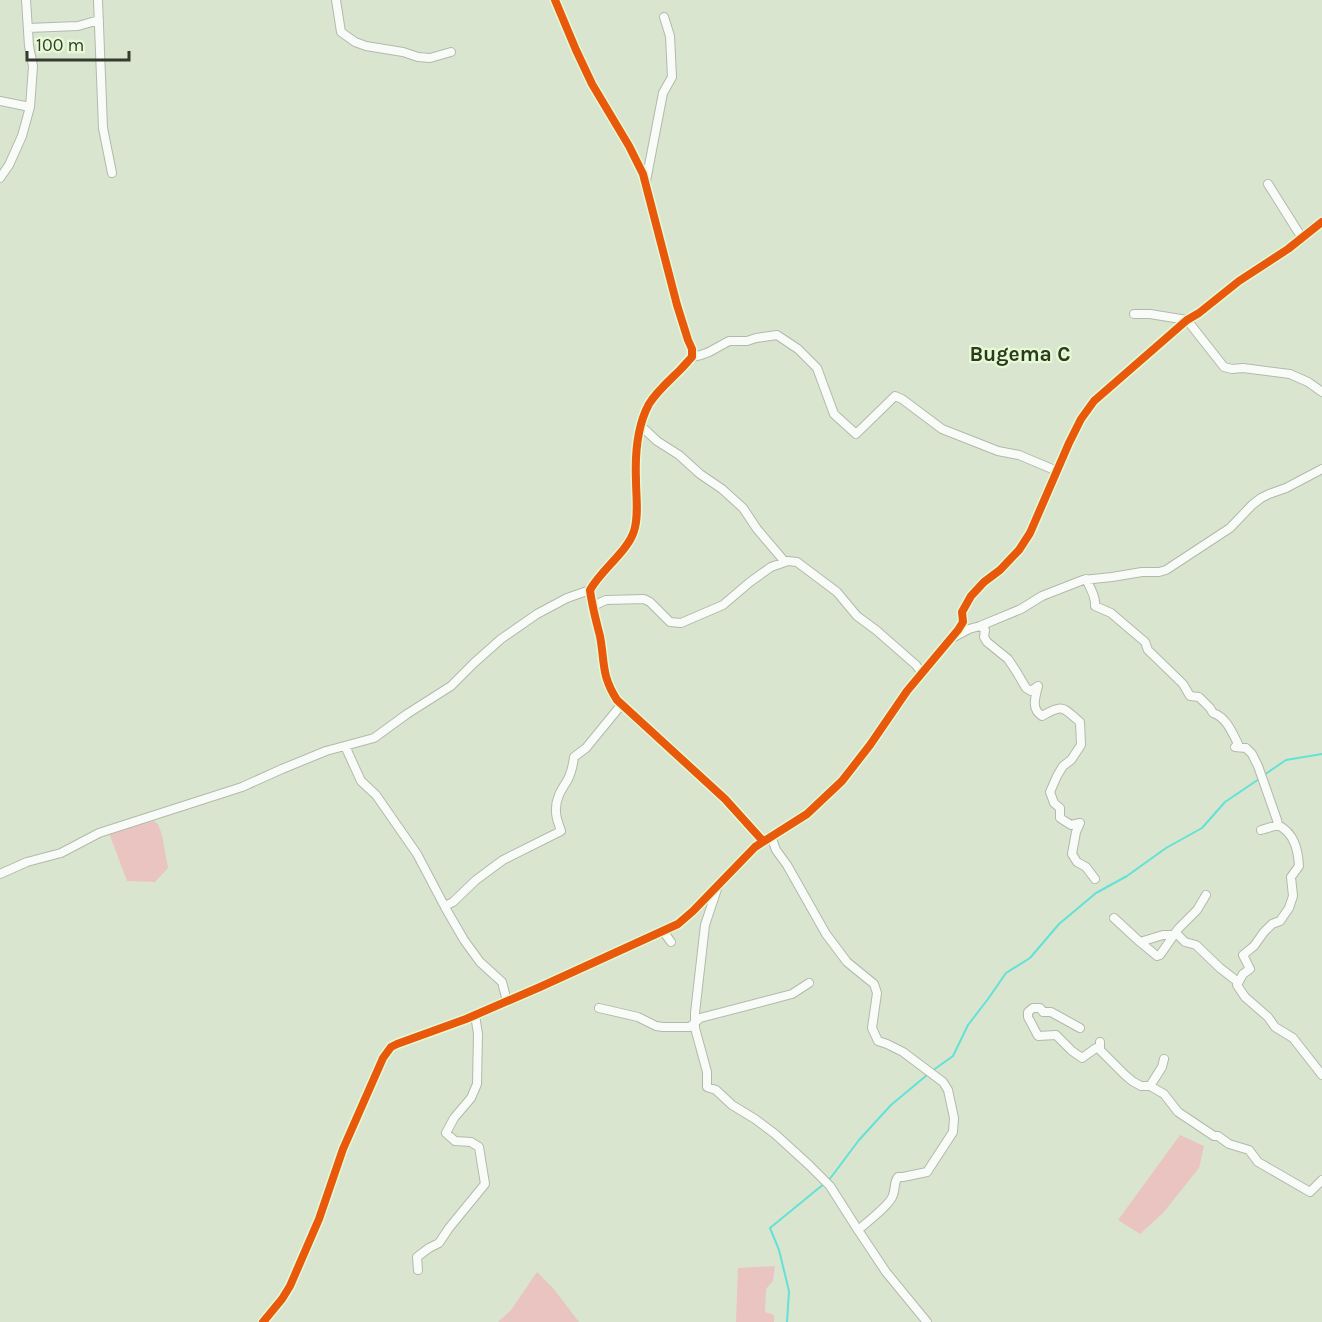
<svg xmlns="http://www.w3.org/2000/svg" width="1322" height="1322" viewBox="0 0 1322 1322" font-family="Karla,sans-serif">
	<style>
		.green { fill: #eac4c1 }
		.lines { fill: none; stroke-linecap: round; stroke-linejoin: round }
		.stream { stroke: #62e2d6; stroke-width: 2 }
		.minor-casing { stroke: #b1baaa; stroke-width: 10 }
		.minor { stroke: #f9fbf8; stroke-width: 8 }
		.cycleway-casing { stroke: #e6fbd5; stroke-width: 11 }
		.cycleway { stroke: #e8590c; stroke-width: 8 }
		.labels { text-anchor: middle; stroke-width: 4.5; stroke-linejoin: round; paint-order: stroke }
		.quarter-label { font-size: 21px; font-weight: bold; fill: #2c3b1d; stroke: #e6fbd5 }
	</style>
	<rect width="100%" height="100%" fill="#dae5d0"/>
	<path class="green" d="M154 821 158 824 162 835 168 868 155 882 127 881 109 833Z
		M1180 1135 1204 1146 1199 1168 1163 1213 1140 1234 1118 1220Z
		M775 1266 773 1281 766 1289 765 1312 774 1315V1322H736L738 1268Z
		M537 1272 553 1288 579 1322H498L511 1310Z"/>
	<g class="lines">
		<path class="stream" d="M1264 775 1286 760 1322 754
			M932 1071 953 1056 968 1025 988 999 1006 973 1030 958 1059 924 1096 893 1127 876 1166 848 1202 828 1225 802 1259 779
			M829 1180 859 1140 891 1105 927 1075
			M787 1322 789 1291 779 1250 770 1228 825 1183"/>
		<defs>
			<path id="minor" d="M98 0 103 128 112 173
				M336 0 341 32 355 42 366 46 403 52 418 57 430 58 451 52
				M555 0 576 50 592 84 629 146 643 174 677 305 688 340 692 349V357C688 361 684 366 680 370 669 381 657 391 649 404 637 426 635 456 636 480 636 496 639 516 634 531 628 551 601 570 590 590 592 606 596 621 600 636 605 663 601 675 617 700L725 799 763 841
				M28 28 78 26 99 20
				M0 101 30 107
				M0 178 9 165 22 136 30 107 33 66 29 46 26 0
				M646 181 663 93 672 77 670 36 664 17
				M1268 184 1302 238
				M1134 314H1150L1187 320 1224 367 1232 369 1243 368 1290 374 1308 382 1322 392
				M692 357 701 355 709 352 729 341H747L756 338 777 335 798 349 817 368 834 414 856 434 895 396 902 399 942 429 998 451 1019 455 1057 471
				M641 426 657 441 679 455 700 474 722 489 743 508 757 529 785 562
				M1086 579C1090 588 1096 596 1095 606L1111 613 1145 642 1148 650 1183 684 1190 696 1199 697 1210 708 1213 713C1226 717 1232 732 1238 744L1235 747 1246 748 1252 754 1258 766 1277 820 1278 825 1261 830
				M593 606 606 600 644 599 650 602 670 622 681 623 723 605 750 582 771 567 788 561 797 562 837 592 857 616 876 630 916 665 921 672
				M980 626 985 630 984 637 987 642 1008 659 1016 671 1026 688 1031 691 1038 686C1035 698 1031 709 1042 716 1064 703 1063 708 1080 722L1081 745 1071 760 1063 766 1057 776 1050 792 1054 803 1060 808V818L1071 825 1080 823 1076 832 1072 854 1077 862 1086 867 1095 879
				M954 637 969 629 980 626 1021 609 1042 596 1083 580 1112 577 1142 572H1159L1166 570 1230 528 1252 505 1261 498 1269 494 1286 488 1322 469
				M345 746 361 781 376 795 417 854 446 909 464 940 480 962 502 982 507 1001
				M1278 825C1294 833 1298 849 1299 866L1291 877 1293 896 1289 908 1280 921 1272 924 1264 932 1254 946 1243 955 1250 969 1243 974 1237 985 1245 997 1268 1017 1275 1027 1293 1038 1322 1075
				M771 836 776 850 787 865 826 934 847 962 874 984 877 993 872 1028 878 1041 887 1044 903 1052 943 1082 948 1090 954 1118 953 1132 927 1172 903 1177H898C893 1184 896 1188 893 1195 891 1204 866 1223 858 1230L886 1272 927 1322
				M0 874 27 862 61 853 99 833 242 787 282 769 326 751 374 738 407 714 451 686 474 663 501 639 537 614 567 598 590 590
				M717 889 705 925 695 1013V1028L707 1072V1087L716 1090 732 1105 755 1119 775 1134 809 1165 830 1186 858 1230
				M1206 895 1197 910 1178 929 1160 955 1157 956 1140 942 1163 935H1178L1185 942 1196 945 1220 968 1238 982
				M445 906 453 902 476 880 503 860 561 831C559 825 556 818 556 812 555 800 561 790 567 781 571 774 573 765 574 757L586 748 622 704
				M1114 918 1140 942
				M663 931 671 942
				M599 1008 638 1017 656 1026 663 1027H690L700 1018 792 994 809 983
				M1080 1028 1051 1012H1043L1040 1008H1033L1028 1012V1017L1038 1036 1056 1035 1072 1051 1082 1058 1096 1048 1100 1050
				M1100 1042V1050L1124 1074 1132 1081 1141 1086H1150
				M1163 1063 1164 1059 1162 1067 1150 1086 1164 1094 1178 1112 1214 1136H1218L1229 1144 1249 1150 1258 1162 1310 1192 1322 1180
				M418 1270 417 1257 429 1248 439 1243 449 1228 485 1184 479 1147 471 1142 455 1141 446 1133 454 1118 471 1098 477 1084 478 1034 475 1015
				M263 1322 282 1299 290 1286 319 1219 343 1149 383 1058 391 1047 397 1044 466 1019 540 987 678 924 693 911 755 847 807 814 842 781 870 745 907 691 958 630 963 622 962 612 971 596 984 582 1000 570 1019 550 1030 533 1069 443 1081 419 1094 401 1187 320 1199 313 1239 281 1288 249 1322 222"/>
		</defs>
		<use href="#minor" class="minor-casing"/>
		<use href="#minor" class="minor"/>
		<defs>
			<path id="cycleway" d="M555 0 576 50 592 84 629 146 643 174 677 305 688 340 692 349V357C688 361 684 366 680 370 669 381 657 391 649 404 637 426 635 456 636 480 636 496 639 516 634 531 628 551 601 570 590 590 592 606 596 621 600 636 605 663 601 675 617 700L725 799 763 841
				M263 1322 282 1299 290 1286 319 1219 343 1149 383 1058 391 1047 397 1044 466 1019 540 987 678 924 693 911 755 847 807 814 842 781 870 745 907 691 958 630 963 622 962 612 971 596 984 582 1000 570 1019 550 1030 533 1069 443 1081 419 1094 401 1187 320 1199 313 1239 281 1288 249 1322 222"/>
		</defs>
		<use href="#cycleway" class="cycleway-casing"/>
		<use href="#cycleway" class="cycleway"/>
	</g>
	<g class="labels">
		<g class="quarter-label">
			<text x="1020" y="361">Bugema C</text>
		</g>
	</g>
	<path d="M27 51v9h102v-9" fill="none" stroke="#343c2d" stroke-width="3"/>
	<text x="36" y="51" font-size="18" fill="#343c2d" stroke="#e6fbd5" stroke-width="4.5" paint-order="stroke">100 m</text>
</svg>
